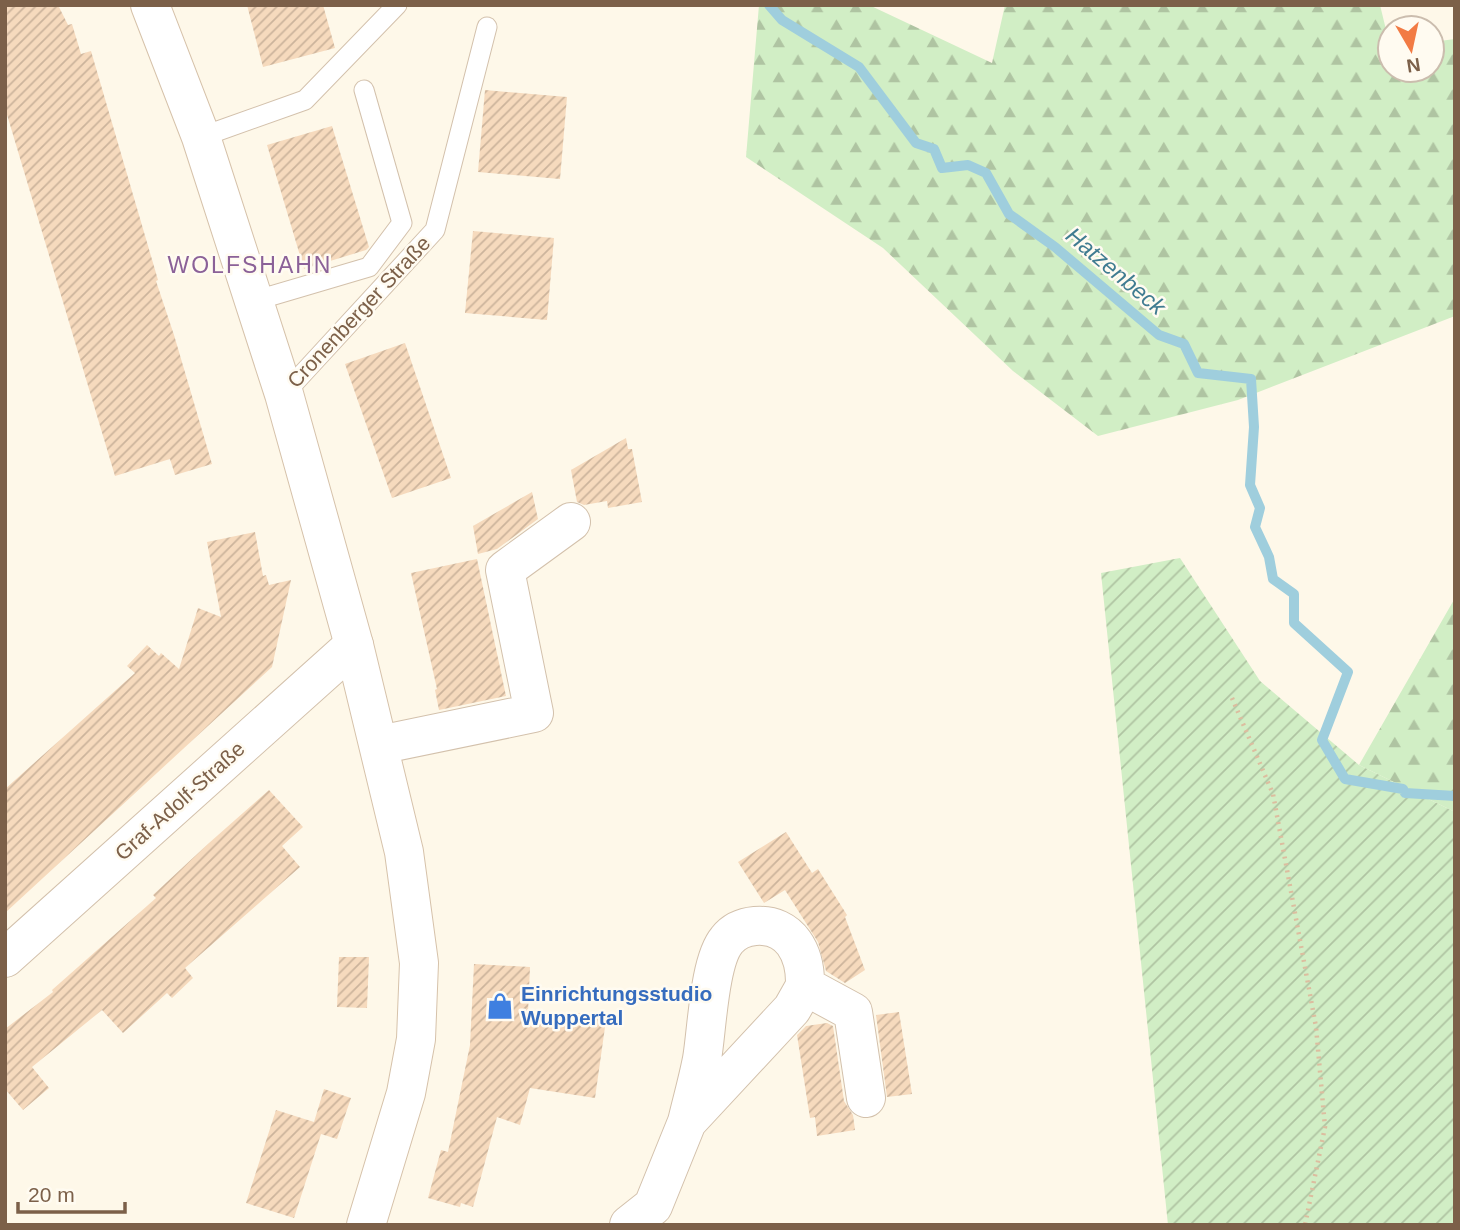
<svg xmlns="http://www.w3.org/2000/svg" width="1460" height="1230" viewBox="0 0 1460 1230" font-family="Helvetica,sans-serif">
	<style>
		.forest { fill: url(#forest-firs) }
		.garden { fill: url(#garden-furrows) }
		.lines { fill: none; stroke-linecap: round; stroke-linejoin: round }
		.stream { stroke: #9fcedd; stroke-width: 10 }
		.building { fill: url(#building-hatch) }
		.service-casing { stroke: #d3c1ac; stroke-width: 21 }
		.minor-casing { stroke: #d3c1ac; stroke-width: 40 }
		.secondary-casing { stroke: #d6c2aa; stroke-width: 40 }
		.path { stroke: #dcbd9f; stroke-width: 4.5; stroke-dasharray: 2 5; stroke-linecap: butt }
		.service { stroke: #fff; stroke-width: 19 }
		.minor { stroke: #fff; stroke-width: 38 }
		.secondary { stroke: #fff; stroke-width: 38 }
		.labels { text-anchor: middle; stroke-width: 5; stroke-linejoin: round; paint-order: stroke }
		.street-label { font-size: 21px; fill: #7c6049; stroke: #fffbf1 }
		.shop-label { font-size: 21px; font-weight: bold; fill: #366cbe; stroke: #fffbf1; text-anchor: start }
		.neighbourhood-label { font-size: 23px; letter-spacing: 2px; fill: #8b6198; stroke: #fffbf1 }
		.water-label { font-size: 23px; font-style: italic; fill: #407c91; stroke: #fffbf1 }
	</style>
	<defs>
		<pattern id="forest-firs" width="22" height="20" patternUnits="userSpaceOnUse" patternTransform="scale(1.75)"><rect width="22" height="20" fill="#d1eec5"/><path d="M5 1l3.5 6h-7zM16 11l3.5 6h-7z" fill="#afc4a2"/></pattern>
		<pattern id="garden-furrows" width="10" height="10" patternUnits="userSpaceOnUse" patternTransform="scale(1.75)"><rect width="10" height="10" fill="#d1eec5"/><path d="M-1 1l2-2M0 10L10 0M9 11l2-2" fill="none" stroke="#afc4a2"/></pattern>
		<pattern id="building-hatch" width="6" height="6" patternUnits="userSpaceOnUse" patternTransform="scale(1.75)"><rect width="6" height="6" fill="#f6dabd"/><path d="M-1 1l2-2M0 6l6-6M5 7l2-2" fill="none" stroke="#ccb49c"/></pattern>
	</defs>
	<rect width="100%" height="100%" fill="#fef8e9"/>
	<path class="forest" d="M759 5H869L992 63 1005 5H1380L1390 46V70H1432V42L1455 39V316L1238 400 1098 436 1013 371 883 248 746 157Z
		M1455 598V812L1359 765Z"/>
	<path class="garden" d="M1180 558 1260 681 1359 765 1455 812V1225H1168L1101 573Z"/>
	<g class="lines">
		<path class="stream" d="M769 5 782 20 859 67 916 143 934 149 942 168 968 165 986 173 1009 214 1055 247 1159 335 1184 344 1198 373 1251 379 1254 427 1250 485 1260 508 1255 527 1269 557 1273 579 1294 594V623L1348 672 1322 740 1345 779 1403 789 1405 793 1455 796"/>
	</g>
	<path class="building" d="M5 5H58L68 25 72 24 81 54 91 51 158 280 156 281 174 335 212 464 175 475 170 459 115 476 5 108Z
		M247 5H323L335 48 263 67Z
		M485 90 567 97 560 179 478 172Z
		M332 126 369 247 366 250 304 269 267 145Z
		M473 231 554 238 547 320 465 313Z
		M405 343 451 478 392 498 345 364Z
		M626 438 628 449H632L642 502 608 508 607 501 584 505 577 502 571 470Z
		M532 492 538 519 497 549 478 554 473 526Z
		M255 532 263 576 266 575 269 585 291 580 272 667 5 913V789L135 673 127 666 147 645 159 656 161 653 179 669 198 608 221 617 207 542Z
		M477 559 506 696 439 710 435 690 437 689 411 573Z
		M269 790 303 827 282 846 300 867 185 968 193 978 172 998 167 993 123 1033 102 1010 32 1067 49 1088 23 1110 5 1089V1029L53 992 52 990 156 898 153 895 209 843Z
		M786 832 812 873 818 869 847 915 845 917 865 970 845 983 826 971 818 942 785 890 764 903 738 862Z
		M339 957H369L367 1008 337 1007Z
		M474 964 530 967 528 1013H607L595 1098 530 1088 520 1125 497 1117 473 1207 461 1203 460 1207 428 1198 441 1150 448 1152 470 1045Z
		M899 1012 912 1094 887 1097 876 1015Z
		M827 1023 833 1026 844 1101 853 1115 855 1130 817 1136 815 1117 810 1118 797 1035 806 1026Z
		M324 1089 351 1098 337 1139 321 1134 294 1218 246 1203 276 1110 314 1122Z"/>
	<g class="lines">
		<defs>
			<path id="service" d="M201 137 305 100 397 5
				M254 301 369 267 402 223 364 90
				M284 394 435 230 487 27"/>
			<path id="minor" d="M379 745 534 713 505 570 571 522
				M5 958 354 645
				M805 986C806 954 791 923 755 926 744 927 734 931 727 940 709 961 707 1030 702 1059 698 1080 692 1101 687 1122L792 1009 805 986 853 1012 866 1098
				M629 1225 653 1206 687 1122"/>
			<path id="secondary" d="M150 5 201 137 284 394 354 645 404 852 419 963 416 1039 406 1093 366 1225"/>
		</defs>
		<use href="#service" class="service-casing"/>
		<use href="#minor" class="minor-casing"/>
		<use href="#secondary" class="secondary-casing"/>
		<path class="path" d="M1232 698 1273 794 1316 1027 1325 1127 1305 1225"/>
		<use href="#service" class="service"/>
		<use href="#minor" class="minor"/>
		<use href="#secondary" class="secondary"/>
	</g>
	<defs>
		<symbol id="shop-bare" viewBox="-9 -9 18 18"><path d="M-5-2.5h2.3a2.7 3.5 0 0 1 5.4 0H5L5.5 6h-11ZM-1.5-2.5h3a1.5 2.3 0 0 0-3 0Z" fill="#3f7fe0" stroke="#fffbf1" stroke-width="2.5" paint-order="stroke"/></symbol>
	</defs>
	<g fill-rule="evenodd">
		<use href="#shop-bare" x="481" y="987" width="38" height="38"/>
	</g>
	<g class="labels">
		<g class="street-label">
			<text transform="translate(359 312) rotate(-47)" y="7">Cronenberger Straße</text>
			<text transform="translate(180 801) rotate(-42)" y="7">Graf-Adolf-Straße</text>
		</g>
		<g class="shop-label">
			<text x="521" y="1001">Einrichtungsstudio<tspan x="521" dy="24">Wuppertal</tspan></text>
		</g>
		<g class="neighbourhood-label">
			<text x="250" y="273">WOLFSHAHN</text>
		</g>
		<g class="water-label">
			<text transform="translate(1116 271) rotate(40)" y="8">Hatzenbeck</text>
		</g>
	</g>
	<rect width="1460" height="1230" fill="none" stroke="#7c6049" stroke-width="14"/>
	<g transform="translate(1411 49) rotate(171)"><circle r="33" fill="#fffbf1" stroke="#cbbdae" stroke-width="2"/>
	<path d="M0-5L12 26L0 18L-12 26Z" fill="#f27b44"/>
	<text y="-10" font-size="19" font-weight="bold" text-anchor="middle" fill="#7c6049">N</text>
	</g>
	<path d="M18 1202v10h107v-10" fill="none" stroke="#7c6049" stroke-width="3.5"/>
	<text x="28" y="1202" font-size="21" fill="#7c6049" stroke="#fffbf1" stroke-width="5" paint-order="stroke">20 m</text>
</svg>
